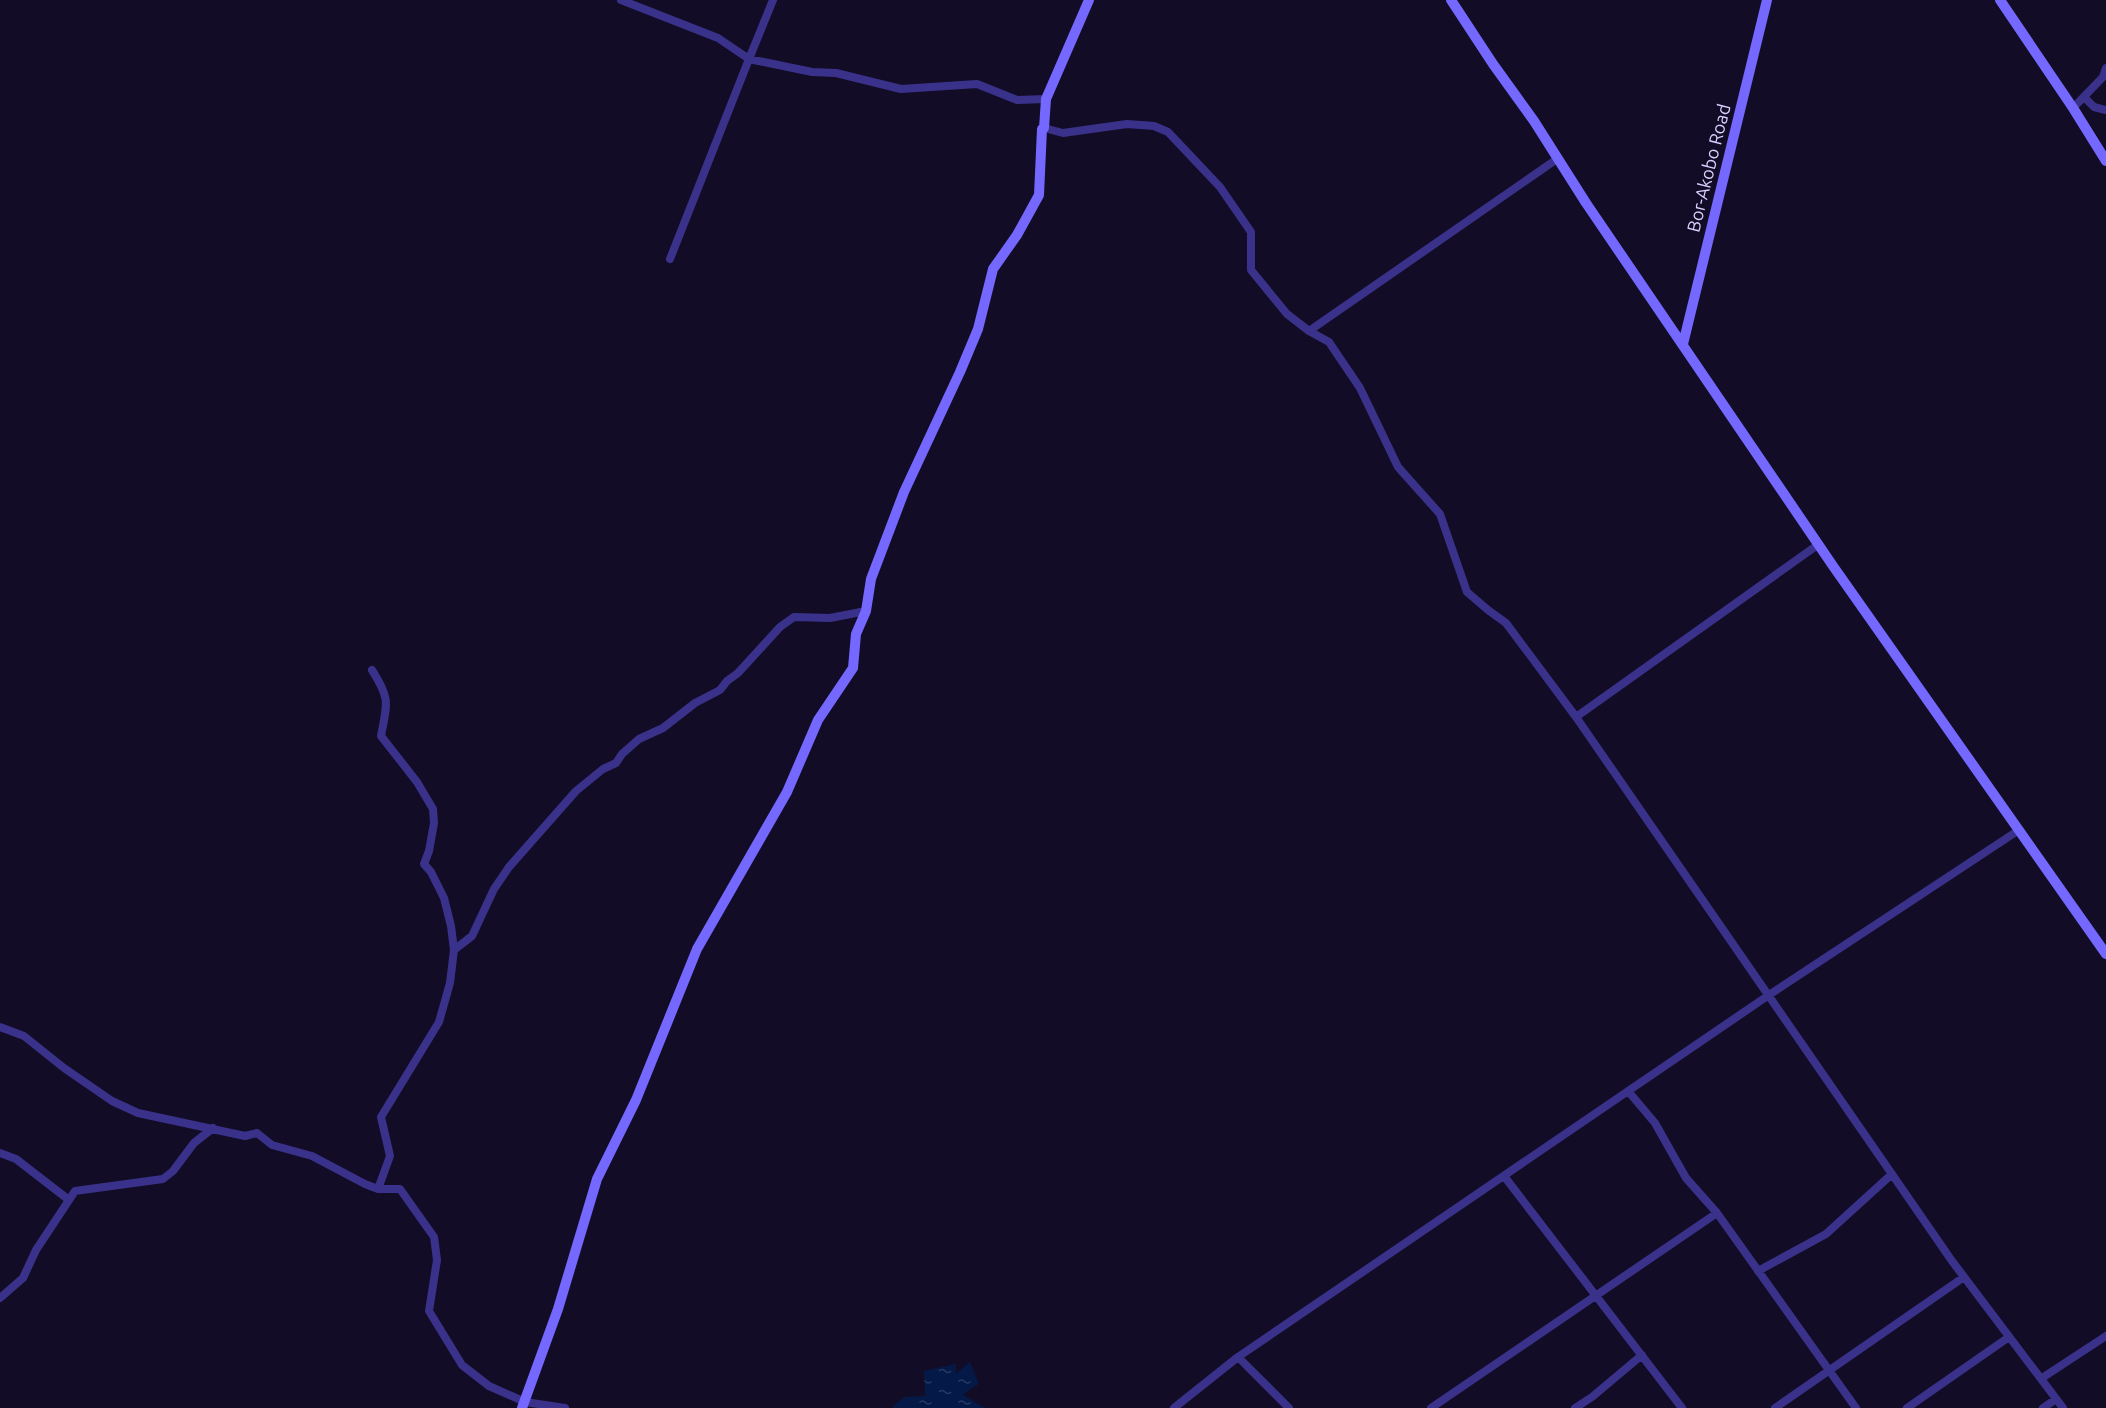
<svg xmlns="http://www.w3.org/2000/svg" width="2106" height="1408" viewBox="0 0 2106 1408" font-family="Ubuntu,sans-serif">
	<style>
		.water { fill: url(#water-ripples) }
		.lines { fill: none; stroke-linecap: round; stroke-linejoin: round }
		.street { stroke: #3a328a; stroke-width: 8 }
		.secondary { stroke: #7468ff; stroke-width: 10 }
		.labels { text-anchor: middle; stroke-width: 5; stroke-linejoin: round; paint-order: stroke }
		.street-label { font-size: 18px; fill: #d9d1ff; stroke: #120c26 }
	</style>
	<defs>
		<pattern id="water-ripples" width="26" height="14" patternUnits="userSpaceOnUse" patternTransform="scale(1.5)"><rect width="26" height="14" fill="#041947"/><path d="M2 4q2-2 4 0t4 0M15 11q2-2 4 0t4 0" fill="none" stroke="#283963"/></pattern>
	</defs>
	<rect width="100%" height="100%" fill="#120c26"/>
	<path class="water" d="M970 1362 979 1384 970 1389 963 1395 985 1408H893V1406L905 1397 925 1396 924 1371 956 1364V1374Z"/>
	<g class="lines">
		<path class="street" d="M621 0 718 38 749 59 773 0
			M2085 98 2094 107 2106 110
			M2073 108 2103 77 2106 68
			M1044 128 1063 133 1127 124 1154 126 1168 132 1220 187 1251 232V270L1287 314 1309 331 1329 342 1360 388 1398 467 1440 514 1467 592 1488 610 1506 623 1576 717 1952 1261 2063 1408
			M670 259 749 59 812 72 836 73 901 89 977 84 1017 100 1046 99
			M1309 331 1557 159
			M372 670C391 700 387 703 381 736L417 782 433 809 434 823 429 851 424 864 431 872 444 898 451 926 454 950 450 983 439 1022 381 1117 390 1156 378 1189
			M1576 717 1819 544
			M454 950 472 936 494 889 509 867 576 791 603 769 616 763 622 754 639 739 663 728 695 703 720 690 727 681 738 673 780 627 794 617 830 618 866 611
			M0 1027 24 1036 64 1068 112 1101 138 1113 245 1136 257 1133 272 1145 312 1156 365 1184 378 1189H400L434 1237 437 1260 429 1311 462 1365 489 1386 525 1402 565 1408
			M1628 1091 1655 1123 1686 1178 1717 1213 1856 1408
			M0 1153 16 1159 69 1200
			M1504 1176 1682 1408
			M1758 1271 1826 1234 1892 1174
			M0 1298 23 1278 36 1250 75 1191 163 1179 173 1171 194 1143 213 1128
			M1238 1357 1289 1408
			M2042 1378 2106 1336
			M1174 1408 1238 1357 1769 995 2019 830
			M1431 1408 1717 1213
			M1575 1408 1592 1397 1642 1355
			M1775 1408 1964 1277
			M1907 1408 2009 1337
			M2043 1408 2056 1399"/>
		<path class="secondary" d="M1451 0 1493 64 1534 121 1586 203 1833 566 2106 954
			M2000 0 2073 108 2106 161
			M1683 344 1767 0
			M522 1408 558 1309 597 1179 636 1100 697 949 787 792 818 720 853 668 856 634 866 611 871 579 904 492 960 372 978 329 993 269 1017 235 1039 195 1042 129 1044 128 1046 99 1089 0"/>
	</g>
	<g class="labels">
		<g class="street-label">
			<text transform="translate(1709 168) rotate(-76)" y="6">Bor-Akobo Road</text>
		</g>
	</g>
</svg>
